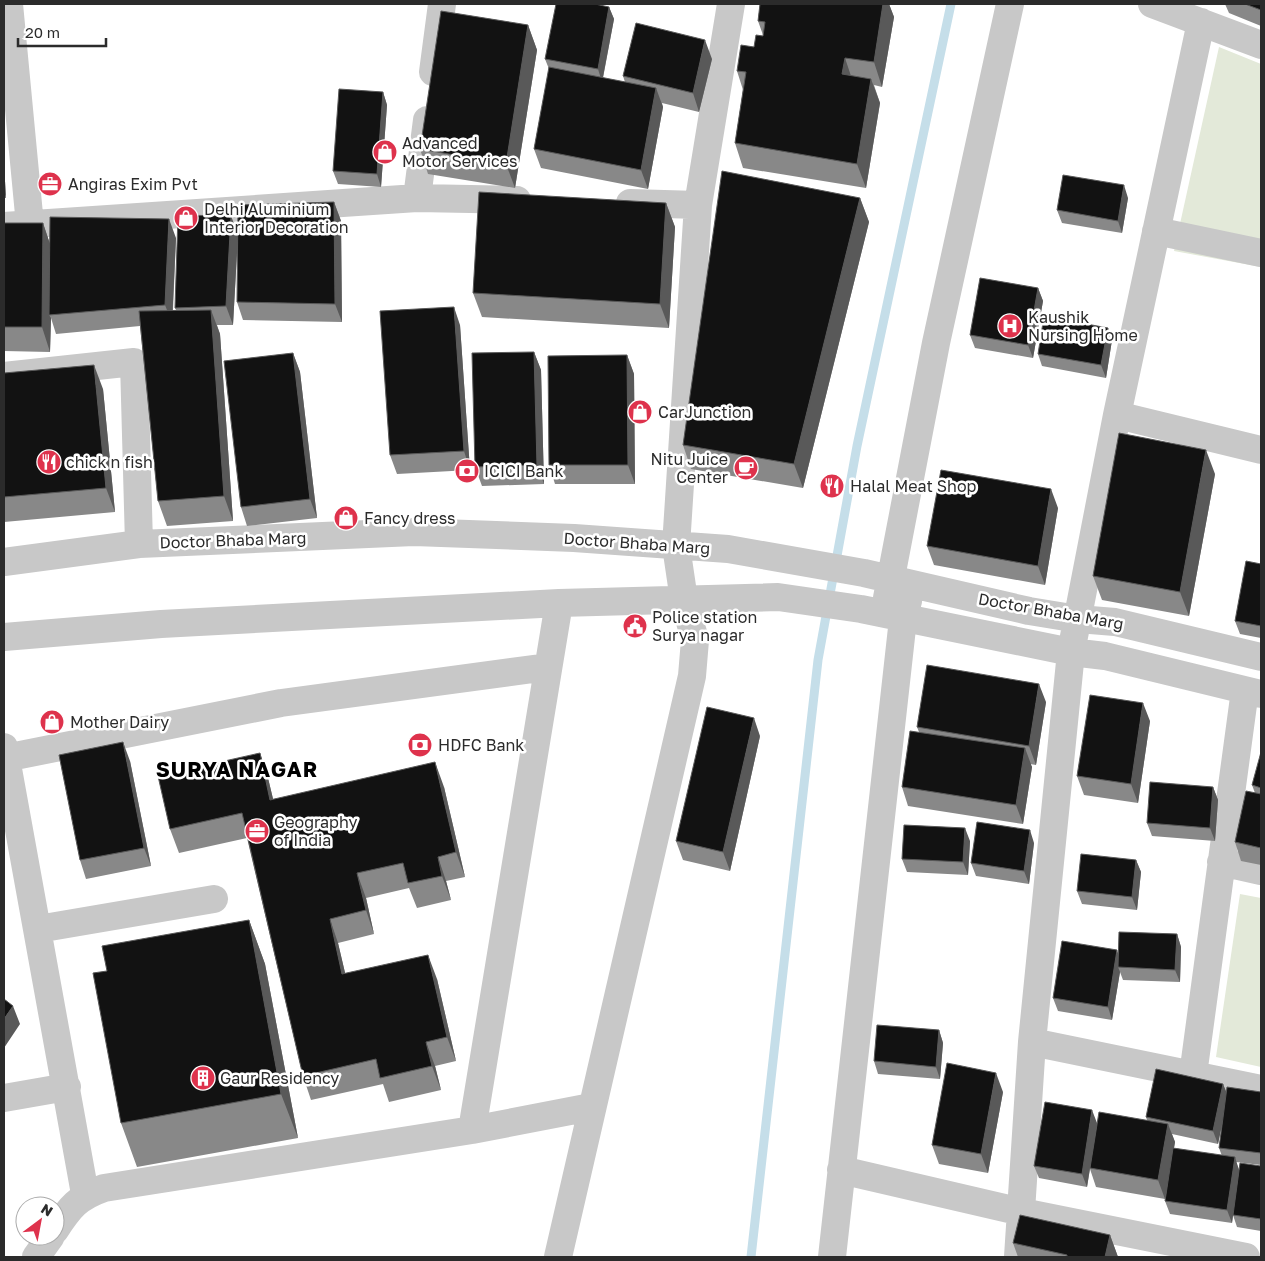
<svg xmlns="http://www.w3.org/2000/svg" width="1265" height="1261" viewBox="0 0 1265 1261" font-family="'Golos Text',sans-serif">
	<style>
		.green { fill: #e3e9d9 }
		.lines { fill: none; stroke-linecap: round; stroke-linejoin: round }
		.stream { stroke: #c5dee9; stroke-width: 9 }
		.minor { stroke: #c8c8c8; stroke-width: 28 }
		.wall { fill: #888; fill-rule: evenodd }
		.shaded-wall { fill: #595959 }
		.building { fill: #121212; stroke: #595959 }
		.labels { text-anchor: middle; stroke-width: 5; stroke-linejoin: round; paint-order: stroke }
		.poi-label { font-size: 16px; fill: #2b2b2b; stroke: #fff; text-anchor: start }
		.street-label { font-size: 16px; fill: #2b2b2b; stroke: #fff }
		.district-label { font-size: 21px; font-weight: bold; letter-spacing: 1px; fill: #000; stroke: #fff }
	</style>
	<rect width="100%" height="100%" fill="#fff"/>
	<path class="green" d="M1219 47 1261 64V267L1174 251Z
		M1240 894 1261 898V1067L1216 1057Z"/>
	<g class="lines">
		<path class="stream" d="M751 1257 818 660 857 446 951 4"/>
		<path class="minor" d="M9 4 30 225
			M1152 4 1261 45
			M433 72 442 4
			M417 198 427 120
			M630 203 698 205
			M4 226 417 198 517 200
			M1156 231 1261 253
			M4 376 134 362 139 544
			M1117 415 1261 450
			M4 562 139 544 414 532 574 538 728 549 864 573 1029 611 1078 619 1115 622 1261 657
			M887 598 936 343 1010 4
			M4 637 161 624 559 603 778 597 861 609 1071 652 1105 656 1261 694
			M4 747 85 1194
			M5 758 281 703 548 667
			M1221 862 1261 871
			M38 929 214 899
			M1032 1042 1261 1089
			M1193 1075 1245 690
			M4 1098 67 1087
			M472 1130 559 603
			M841 1170 1022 1212 1246 1257
			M55 1230C70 1207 78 1197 104 1188L472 1130 591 1107
			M36 1257 51 1236
			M558 1257 692 676 695 640 684 600 676 546 698 205 731 4
			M832 1257 903 619 908 601
			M1018 1257 1032 1042 1071 652 1117 415 1201 22"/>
	</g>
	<path class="wall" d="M760 4H889L894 17 882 87 874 85 880 103 866 188 743 168 735 143 743 90 737 71 763 36V35L758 21Z
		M1225 4H1261V26L1229 13Z
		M609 7 614 19 603 78 625 82 623 76 712 59 699 112 662 103 663 107 648 189 541 168 534 149 549 69 545 59Z
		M528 25 537 50 515 188 428 174 420 149Z
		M383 92 387 105 381 187 338 184 333 171Z
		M4 164 6 198H4Z
		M860 198 869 222 803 488 691 469 683 445Z
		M1128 198 1122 233 1062 223 1057 210Z
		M334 202 341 221 342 322 243 320 237 302Z
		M666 203 675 227 669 328 482 317 473 293Z
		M231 216 238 235 233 325H217L220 334 233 521 167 526 158 501 140 326 56 334 51 318 50 352 4 351V223H43L50 244 176 238 173 310H176L175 308Z
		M1038 288 1043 301 1033 358 975 348 970 335Z
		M460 325 470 470 397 474 390 455Z
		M1112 340 1106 378 1042 366 1038 354Z
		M534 352 541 370 544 484 482 486 475 467Z
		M293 353 300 372 317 518 247 526 241 507Z
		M627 355 634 374 635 484H555L549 465Z
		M4 373 103 389 115 512 4 522Z
		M1215 474 1189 616 1102 600 1093 576Z
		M1058 508 1045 585 934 565 927 546Z
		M1261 564V638L1240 634 1235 621Z
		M1046 702 1036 765 1030 764 1032 767 1023 824 908 806 902 787 919 732 917 727Z
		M1150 721 1138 803 1084 795 1077 776Z
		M760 736 730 871 683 860 676 841Z
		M260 753 268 778 273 799 444 787 465 877 446 881 451 900 417 908 409 888 366 898 374 934 338 943 345 973 437 979 456 1061 435 1066 441 1090 389 1102 383 1084 311 1100 303 1076 247 838 179 853 170 829Z
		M130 761 151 866 86 879 80 860Z
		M1252 785 1261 788V865L1241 861 1235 842 1255 793Z
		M1213 787 1218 800 1215 841 1152 836 1147 823Z
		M970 841 968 875 907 872 902 859Z
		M1034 843 1029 884 976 876 971 863Z
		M1136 860 1141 872 1137 910 1082 904 1077 891Z
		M249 920 265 964 298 1138 137 1167 121 1123 107 971Z
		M1177 934 1181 947 1180 982 1123 980 1120 972 1112 1020 1058 1011 1053 998 1118 954Z
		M939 1030 943 1043 940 1079 878 1074 874 1061Z
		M1223 1084 1226 1092H1261V1165L1236 1162 1239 1170 1261 1166V1231L1237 1227 1233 1215 1232 1223 1170 1214 1165 1201 1169 1176 1165 1199 1096 1187 1090 1169 1087 1187 1039 1178 1034 1166 1097 1123 1147 1120 1146 1117ZM1223 1119 1219 1148 1222 1156 1174 1148 1175 1142 1172 1134 1218 1144Z
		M1003 1092 988 1173 939 1164 932 1145Z
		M1110 1235 1118 1257H1018L1013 1243Z"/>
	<path class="shaded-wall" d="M883 4H889L894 17 882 87 874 62Z
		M609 7 614 19 602 82 598 69Z
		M528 25 537 50 515 188 506 164Z
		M705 40 712 59 699 112 693 93Z
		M845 58 853 82 842 74Z
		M871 79 880 103 866 188 857 164Z
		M656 88 663 107 648 189 641 170Z
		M383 92 387 105 381 187 377 174Z
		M4 164 6 198 4 191Z
		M1124 185 1128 198 1122 233 1118 221Z
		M860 198 869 222 803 488 794 464Z
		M334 202 341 221 342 322 335 304Z
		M666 203 675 227 669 328 660 304Z
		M231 216 238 235 233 325 226 306Z
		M169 219 176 238 172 323 165 305Z
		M43 223 51 247 49 315 51 318 50 352 42 327Z
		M1038 288 1043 301 1033 358 1028 345Z
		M454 307 460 325 470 470 464 451Z
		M211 310 220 334 233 521 224 496Z
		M1108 328 1112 340 1106 378 1101 365Z
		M534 352 541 370 544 484 537 465Z
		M293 353 300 372 317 518 310 499Z
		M627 355 634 374 635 484 628 465Z
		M94 365 103 389 115 512 106 488Z
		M1206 450 1215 474 1189 616 1180 592Z
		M1051 489 1058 508 1045 585 1038 566Z
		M1039 684 1046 702 1036 765 1029 746Z
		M1143 703 1150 721 1138 803 1131 784Z
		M754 718 760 736 730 871 723 852Z
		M123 742 130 761 151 866 144 848Z
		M1025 748 1032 767 1023 824 1016 805Z
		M260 753 268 778 279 824 270 800Z
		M435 762 444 787 465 877 456 852Z
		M1213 787 1218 800 1215 841 1210 828Z
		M965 828 970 841 968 875 963 862Z
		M1030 830 1034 843 1029 884 1024 871Z
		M438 857 446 881 451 900 442 876Z
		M1136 860 1141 872 1137 910 1132 897Z
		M357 873 366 898 374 934 366 910Z
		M330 919 338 943 351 998 342 974Z
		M249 920 265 964 298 1138 281 1094Z
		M1177 934 1181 947 1180 982 1175 970Z
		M1117 950 1121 962 1118 967 1120 972 1112 1020 1108 1007Z
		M428 955 437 979 456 1061 447 1037Z
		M13 1006 20 1024 4 1048V1019Z
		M939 1030 943 1043 940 1079 936 1067Z
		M426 1042 435 1066 441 1090 432 1066Z
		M996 1073 1003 1092 988 1173 981 1154Z
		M1223 1084 1228 1096 1218 1144 1213 1131Z
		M1092 1110 1097 1123 1087 1187 1082 1174Z
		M1168 1124 1175 1142 1165 1199 1158 1180Z
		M1235 1157 1239 1170 1232 1223 1227 1210Z
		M1110 1235 1118 1257H1105Z"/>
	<path class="building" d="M556 4H595L609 7 598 69 545 59Z
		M760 4H883L874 62 845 58 842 74 871 79 857 164 735 143 746 72 737 71 741 45 754 47 756 35 763 36 765 22 758 21Z
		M1245 4H1261V10Z
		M441 11 528 25 506 164 420 149Z
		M636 23 705 40 693 93 623 76Z
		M549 67 656 88 641 170 534 149Z
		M339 89 383 92 377 174 333 171Z
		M722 171 860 198 794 464 683 445Z
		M1063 175 1124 185 1118 221 1057 210Z
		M479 192 666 203 660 304 473 293Z
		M334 202 335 304 237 302 238 205Z
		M178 215 231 216 226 306 175 308Z
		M50 217 169 219 165 305 49 315Z
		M4 223H43L42 327H4Z
		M980 278 1038 288 1028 345 970 335Z
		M454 307 464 451 390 455 380 311Z
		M211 310 224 496 158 501 139 311Z
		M1044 316 1108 328 1101 365 1038 354Z
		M534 352 537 465 475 467 472 353Z
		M293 353 310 499 241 507 224 361Z
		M627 355 628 465H549L548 356Z
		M94 365 106 488 4 497V373Z
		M1119 433 1206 450 1180 592 1093 576Z
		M941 470 1051 489 1038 566 927 546Z
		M1246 561 1261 564V626L1235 621Z
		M927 665 1039 684 1029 746 917 727Z
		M1090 695 1143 703 1131 784 1077 776Z
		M707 707 754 718 723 852 676 841Z
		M910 731 1025 748 1016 805 902 787Z
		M123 742 144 848 80 860 59 755Z
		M1261 752V788L1252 785Z
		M260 753 270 800 435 762 456 852 438 857 442 876 408 883 403 863 357 873 366 910 330 919 342 974 428 955 447 1037 426 1042 432 1066 380 1078 376 1059 303 1076 242 813 170 829 158 776Z
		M1150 782 1213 787 1210 828 1147 823Z
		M1246 791 1261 794V848L1235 842Z
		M977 822 1030 830 1024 871 971 863Z
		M904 825 965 828 963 862 902 859Z
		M1081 854 1136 860 1132 897 1077 891Z
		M249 920 281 1094 121 1123 93 973 107 971 102 946Z
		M1119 932 1177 934 1175 970 1118 967Z
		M1062 941 1117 950 1108 1007 1053 998Z
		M4 999 13 1006 4 1019Z
		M877 1025 939 1030 936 1067 874 1061Z
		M947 1063 996 1073 981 1154 932 1145Z
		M1156 1069 1223 1084 1213 1131 1146 1117Z
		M1227 1087 1261 1092V1153L1219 1148Z
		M1045 1102 1092 1110 1082 1174 1034 1166Z
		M1099 1112 1168 1124 1158 1180 1090 1168Z
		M1173 1148 1235 1157 1227 1210 1165 1201Z
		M1240 1163 1261 1166V1219L1233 1215Z
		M1020 1215 1110 1235 1105 1257H1067V1255L1013 1243Z"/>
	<defs>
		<symbol id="shop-disc" viewBox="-11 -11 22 22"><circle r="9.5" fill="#de324c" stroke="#fff"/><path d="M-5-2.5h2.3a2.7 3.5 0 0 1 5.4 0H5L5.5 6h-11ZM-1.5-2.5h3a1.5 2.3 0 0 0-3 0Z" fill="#fff"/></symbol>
		<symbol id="office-disc" viewBox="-11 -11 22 22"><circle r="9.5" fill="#de324c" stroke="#fff"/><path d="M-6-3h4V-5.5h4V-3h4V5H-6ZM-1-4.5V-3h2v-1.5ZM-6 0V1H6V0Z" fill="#fff"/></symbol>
		<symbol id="hospital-disc" viewBox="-11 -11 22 22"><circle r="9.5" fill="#de324c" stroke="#fff"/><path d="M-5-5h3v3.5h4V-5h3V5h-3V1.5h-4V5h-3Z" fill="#fff"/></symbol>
		<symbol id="restaurant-disc" viewBox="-11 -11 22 22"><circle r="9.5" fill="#de324c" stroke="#fff"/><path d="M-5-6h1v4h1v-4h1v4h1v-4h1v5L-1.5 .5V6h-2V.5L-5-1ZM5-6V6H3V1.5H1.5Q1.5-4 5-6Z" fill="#fff"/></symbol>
		<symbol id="cafe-disc" viewBox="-11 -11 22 22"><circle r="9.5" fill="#de324c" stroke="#fff"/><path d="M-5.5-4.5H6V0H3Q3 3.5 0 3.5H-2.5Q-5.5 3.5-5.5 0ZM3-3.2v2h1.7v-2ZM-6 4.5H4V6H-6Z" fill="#fff"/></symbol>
		<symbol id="bank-disc" viewBox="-11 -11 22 22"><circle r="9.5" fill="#de324c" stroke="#fff"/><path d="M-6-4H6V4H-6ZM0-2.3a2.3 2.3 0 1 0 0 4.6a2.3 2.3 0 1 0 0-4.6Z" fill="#fff"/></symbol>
		<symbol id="civic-disc" viewBox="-11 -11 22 22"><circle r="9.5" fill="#de324c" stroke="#fff"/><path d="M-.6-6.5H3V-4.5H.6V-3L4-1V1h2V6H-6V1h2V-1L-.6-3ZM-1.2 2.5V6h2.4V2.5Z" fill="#fff"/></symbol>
		<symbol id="building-disc" viewBox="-11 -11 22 22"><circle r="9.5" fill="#de324c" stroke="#fff"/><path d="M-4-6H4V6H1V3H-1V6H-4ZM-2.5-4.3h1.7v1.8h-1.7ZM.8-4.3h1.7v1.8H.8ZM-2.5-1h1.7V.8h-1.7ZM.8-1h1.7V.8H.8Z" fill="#fff"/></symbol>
	</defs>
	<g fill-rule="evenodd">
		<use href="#shop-disc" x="371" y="138" width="28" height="28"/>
		<use href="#office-disc" x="36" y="170" width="28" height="28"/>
		<use href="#shop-disc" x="172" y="204" width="28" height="28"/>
		<use href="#hospital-disc" x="996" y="312" width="28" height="28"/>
		<use href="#shop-disc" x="626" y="398" width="28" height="28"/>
		<use href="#restaurant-disc" x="35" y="448" width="28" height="28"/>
		<use href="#cafe-disc" x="732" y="454" width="28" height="28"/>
		<use href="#bank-disc" x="453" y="457" width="28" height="28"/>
		<use href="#restaurant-disc" x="818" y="472" width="28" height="28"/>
		<use href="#shop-disc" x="332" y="504" width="28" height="28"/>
		<use href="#civic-disc" x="621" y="612" width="28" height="28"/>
		<use href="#shop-disc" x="38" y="708" width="28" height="28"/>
		<use href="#bank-disc" x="406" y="731" width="28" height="28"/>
		<use href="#office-disc" x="243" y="817" width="28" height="28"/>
		<use href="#building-disc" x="189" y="1064" width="28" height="28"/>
	</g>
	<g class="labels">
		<g class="poi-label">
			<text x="402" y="149">Advanced<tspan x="402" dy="18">Motor Services</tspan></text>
			<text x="68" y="190">Angiras Exim Pvt</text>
			<text x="204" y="215">Delhi Aluminium<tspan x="204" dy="18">Interior Decoration</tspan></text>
			<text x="1028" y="323">Kaushik<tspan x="1028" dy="18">Nursing Home</tspan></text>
			<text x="658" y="418">CarJunction</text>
			<text x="728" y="465" text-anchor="end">Nitu Juice<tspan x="728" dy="18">Center</tspan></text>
			<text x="66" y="468">chick n fish</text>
			<text x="484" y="477">ICICI Bank</text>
			<text x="850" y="492">Halal Meat Shop</text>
			<text x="364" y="524">Fancy dress</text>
			<text x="652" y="623">Police station<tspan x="652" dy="18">Surya nagar</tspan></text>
			<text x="70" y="728">Mother Dairy</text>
			<text x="438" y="751">HDFC Bank</text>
			<text x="274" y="828">Geography<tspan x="274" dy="18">of India</tspan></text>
			<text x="220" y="1084">Gaur Residency</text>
		</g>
		<g class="street-label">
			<text transform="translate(233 540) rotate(-2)" y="6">Doctor Bhaba Marg</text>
			<text transform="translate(637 543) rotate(4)" y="6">Doctor Bhaba Marg</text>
			<text transform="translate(1051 611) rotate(10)" y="6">Doctor Bhaba Marg</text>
		</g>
		<g class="district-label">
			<text x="237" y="777">SURYA NAGAR</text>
		</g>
	</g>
	<rect width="1265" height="1261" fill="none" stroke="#2b2b2b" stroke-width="10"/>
	<g transform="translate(40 1221) rotate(32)"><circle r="24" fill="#ffffff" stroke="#aaaaaa"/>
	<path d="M0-4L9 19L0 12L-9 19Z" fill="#de324c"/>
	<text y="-8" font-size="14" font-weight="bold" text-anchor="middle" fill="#2b2b2b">N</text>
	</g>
	<path d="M18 38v8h88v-8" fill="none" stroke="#2b2b2b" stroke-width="2.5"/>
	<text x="25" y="38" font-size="15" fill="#2b2b2b" stroke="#ffffff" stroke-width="4" paint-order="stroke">20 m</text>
</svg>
